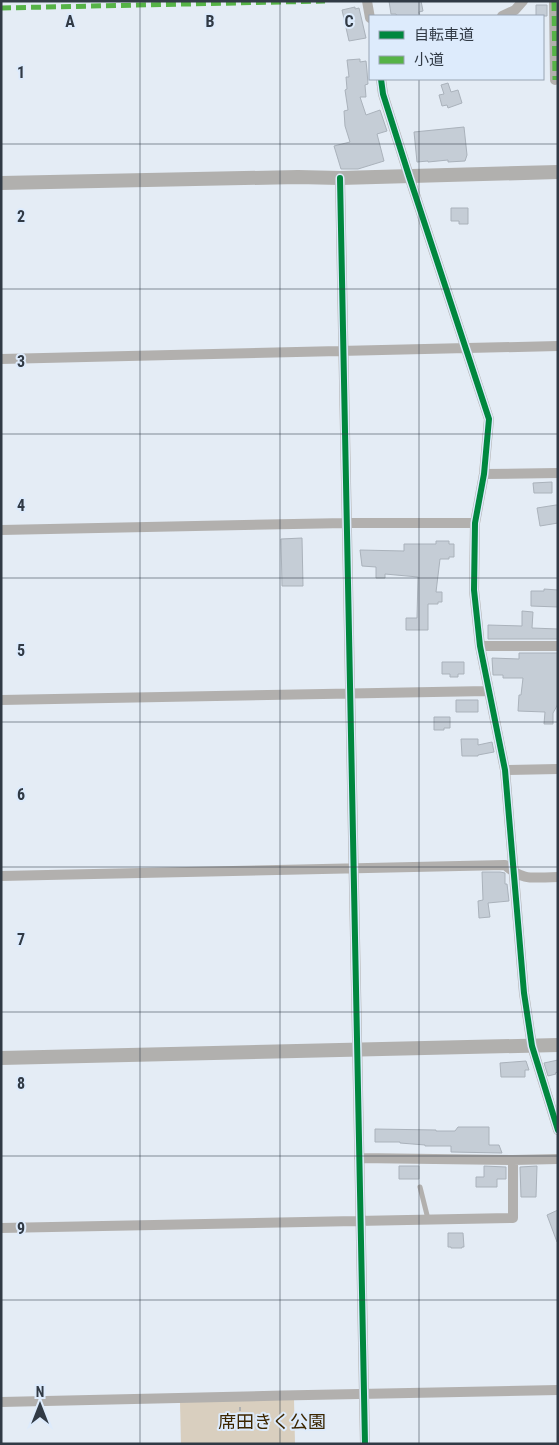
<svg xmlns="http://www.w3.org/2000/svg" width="559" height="1445" viewBox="0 0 559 1445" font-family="'Roboto Condensed','Noto Sans JP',sans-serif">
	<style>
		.green { fill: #d9cfbf }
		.building { fill: #c5cdd6; stroke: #aab2bb }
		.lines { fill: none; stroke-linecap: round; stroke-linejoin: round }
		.path { stroke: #aeafaf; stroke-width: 2; stroke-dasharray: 4 4; stroke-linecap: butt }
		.lane { stroke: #b2b0ae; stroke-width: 5 }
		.street { stroke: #b2b0ae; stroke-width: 10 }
		.secondary { stroke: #b1b0ae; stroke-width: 14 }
		.quiet { stroke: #56b347; stroke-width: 5; stroke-dasharray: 10 5; stroke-linecap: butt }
		.cycleway-casing { stroke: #ddebfc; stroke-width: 9 }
		.cycleway { stroke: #00873e; stroke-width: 6 }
		.grid { fill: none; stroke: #313a45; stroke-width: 1; stroke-opacity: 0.55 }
		.labels { text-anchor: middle; stroke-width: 4; stroke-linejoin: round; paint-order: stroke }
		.park-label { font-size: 18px; fill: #3c2600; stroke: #ddebfc }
		.grid-label { font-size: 16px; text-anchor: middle; font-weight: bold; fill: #313a45; stroke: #ddebfc; stroke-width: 4; stroke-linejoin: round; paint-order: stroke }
	</style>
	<rect width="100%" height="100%" fill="#e4ecf5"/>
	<path class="green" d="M294 1399 295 1444H181L180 1402Z"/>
	<path class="building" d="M389 1H421L423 11 419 12 420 16H397L396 14H391Z
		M536 5H547V16H536Z
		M355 7V9L359 8 366 38 349 41 342 10Z
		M360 59V62L366 61 367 71 368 84 365 85 366 97H360L366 115 380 110 387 131 377 134 384 161 358 169H341L334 146 350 142 345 126 344 111 348 110 345 90 347 89 346 77H349L347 60Z
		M448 83 451 92 458 90 462 103 448 108 447 105 442 106 439 95 444 94 441 85Z
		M464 127 467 155 465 161 448 162V160L428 162V161L417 162 414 132Z
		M451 208H468V224H459V221H451Z
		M552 482V493H534L533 483Z
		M556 505H558V523L540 526 537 508Z
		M302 538 303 586H282L281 539Z
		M436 541H449V544H454V557H449V559H440L436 592H442V602H438V604H428V630H406V618H417L418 577 385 574V578H376V567L362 566 360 550 404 551V544H436Z
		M544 589 558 590V607L531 606V591H544Z
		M522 611 533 612 532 628 558 629V639H488V625L522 626Z
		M519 653H558V704L553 713V724H544L545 712 518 711 519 695H521L523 678H503V675H493L492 658 519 659Z
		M442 662H464V674H458V677H450V674H442Z
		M456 700H478V712H456Z
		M434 717H450V728H444V730H434Z
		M461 739H478V745L492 742 494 752 478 755V756H462Z
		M482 872H500L505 873V884H507L509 901 488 903 490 917 479 918 478 901 483 900Z
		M558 1060V1072L555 1073 556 1074 548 1076 544 1063Z
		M526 1061 529 1070H525V1077H501L500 1063Z
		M458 1127H489V1145H499L502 1153 451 1152V1146H425V1145L400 1143V1142H375V1129L436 1130V1131H455Z
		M399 1166H419V1179H399Z
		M484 1166 506 1167V1179H497V1187H476V1177H484Z
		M537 1166 536 1197H521L520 1167Z
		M558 1210V1242H557L547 1215Z
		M448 1233H463L464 1247H462V1248H451V1247H448Z"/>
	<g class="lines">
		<path class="path" d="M240 1407V1418"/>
		<path class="lane" d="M420 1187 428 1219"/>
		<path class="street" d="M367 1 370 18
			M554 1 555 80
			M502 16 515 10 523 1
			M381 79 383 94 409 176 489 419 484 474 475 523 474 590 480 646 505 770 524 993 532 1046 558 1130
			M340 178 365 1444
			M1 359 558 346
			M484 474 558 473
			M1 530 346 523H475
			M480 646H558
			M1 700 488 691
			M505 770 558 769
			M1 876 505 865C524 882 534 877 558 877
			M359 1158 513 1160 558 1159
			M1 1228 513 1218V1160
			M1 1402C187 1398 372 1393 558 1390"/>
		<path class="secondary" d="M1 183 298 177 340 178 558 172
			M1 1058 558 1045"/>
		<path class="quiet" d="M554 1 555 80
			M1 8 325 1"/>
		<defs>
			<path id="cycleway" d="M381 79 383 94 409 176 489 419 484 474 475 523 474 590 480 646 505 770 524 993 532 1046 558 1130
				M340 178 365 1444"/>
		</defs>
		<use href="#cycleway" class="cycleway-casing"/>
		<use href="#cycleway" class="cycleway"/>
	</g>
	<path class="grid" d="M140 1V1444M280 1V1444M419 1V16M419 79V1444M1 144H558M1 289H558M1 434H558M1 578H558M1 722H558M1 867H558M1 1012H558M1 1156H558M1 1300H558"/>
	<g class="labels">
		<g class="park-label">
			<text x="272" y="1428">席田きく公園</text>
		</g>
	</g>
	<g class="grid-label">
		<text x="70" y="27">A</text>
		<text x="210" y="27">B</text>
		<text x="349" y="27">C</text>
		<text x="21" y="78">1</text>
		<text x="21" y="222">2</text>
		<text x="21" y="367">3</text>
		<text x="21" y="511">4</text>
		<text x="21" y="656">5</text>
		<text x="21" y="800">6</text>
		<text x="21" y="945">7</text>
		<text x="21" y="1089">8</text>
		<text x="21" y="1234">9</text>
	</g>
	<rect width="559" height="1445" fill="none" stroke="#313a45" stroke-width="5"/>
	<rect x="369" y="15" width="175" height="65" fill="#ddebfc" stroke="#98a4b3"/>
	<rect x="379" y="31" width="25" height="8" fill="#00873e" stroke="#98a4b3"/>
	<text x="414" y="40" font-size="15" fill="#313a45">自転車道</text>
	<rect x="379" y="56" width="25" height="8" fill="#56b347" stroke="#98a4b3"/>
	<text x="414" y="65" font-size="15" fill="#313a45">小道</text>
	<g transform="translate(40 1405)" stroke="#ddebfc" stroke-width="4" paint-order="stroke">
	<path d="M0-4L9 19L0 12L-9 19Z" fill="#313a45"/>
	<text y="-8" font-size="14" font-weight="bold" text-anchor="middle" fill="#313a45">N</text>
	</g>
</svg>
